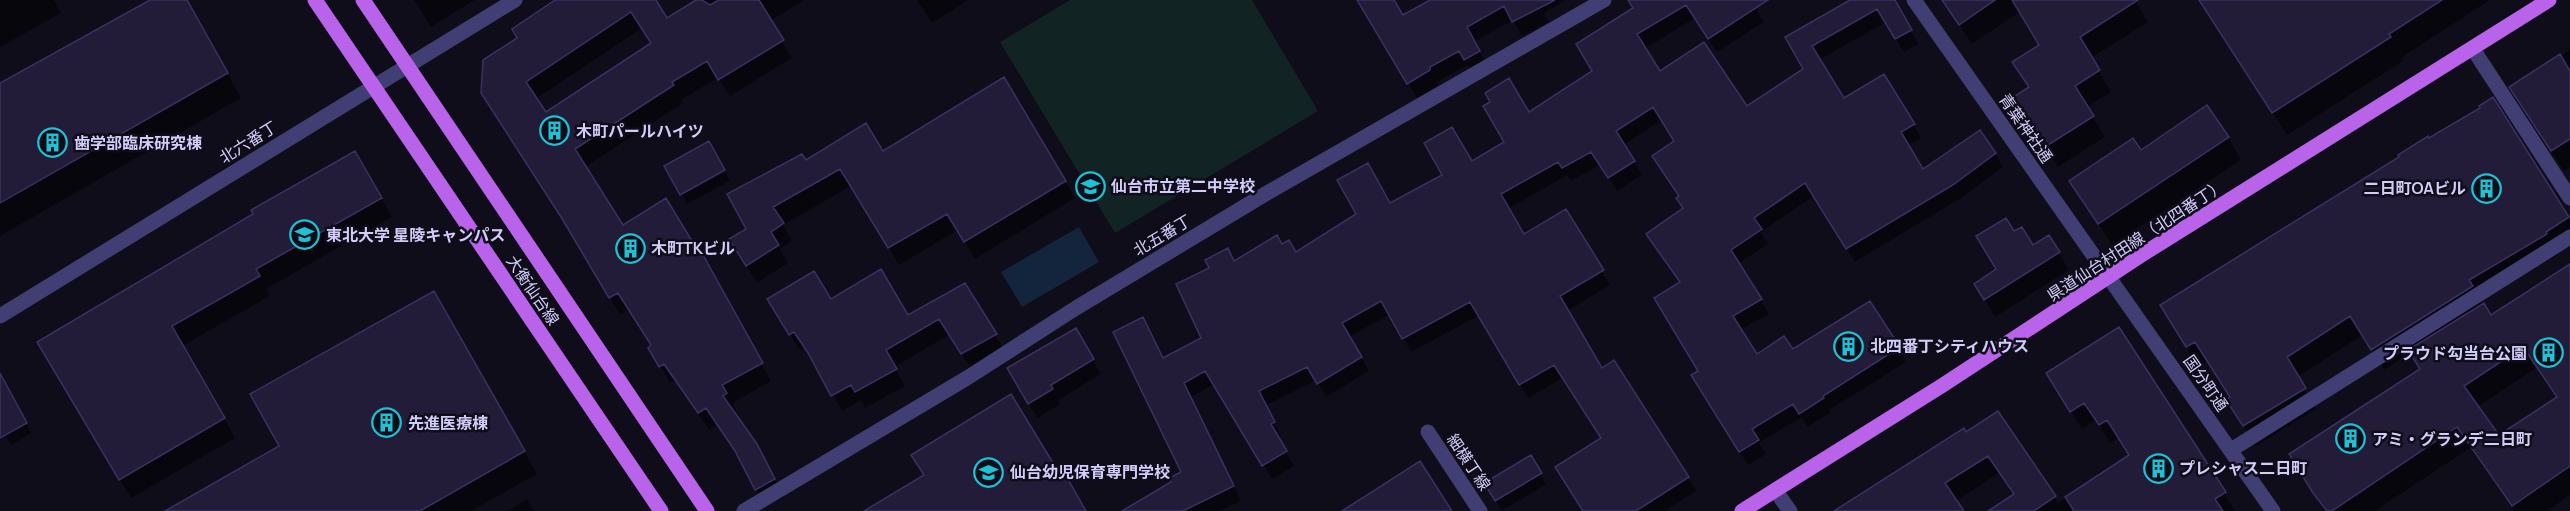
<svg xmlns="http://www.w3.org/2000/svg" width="2570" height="511" viewBox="0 0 2570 511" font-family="Manrope,'Noto Sans JP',sans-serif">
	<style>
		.green { fill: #112323 }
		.water { fill: #13243d }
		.shadow { fill: #0007; fill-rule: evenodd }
		.building { fill: #221c39; stroke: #3b3162; stroke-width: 1.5; fill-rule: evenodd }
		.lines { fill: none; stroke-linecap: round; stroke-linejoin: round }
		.minor { stroke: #403e73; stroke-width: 15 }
		.major { stroke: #b863ea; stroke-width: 15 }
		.labels { text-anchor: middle; stroke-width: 5; stroke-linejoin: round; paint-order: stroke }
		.street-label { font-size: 16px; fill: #d2cdf8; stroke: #0f0d1a }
		.poi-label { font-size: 16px; font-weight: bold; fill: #d2cdf8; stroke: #0f0d1a; text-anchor: start }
	</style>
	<rect width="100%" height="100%" fill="#0f0d1a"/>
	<path class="green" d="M1070 0H1252L1318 111 1115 233 1000 42Z"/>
	<path class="water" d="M1079 227 1099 262 1022 307 1001 272Z"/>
	<path class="shadow" d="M0 0H54L61 13 0 47Z
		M153 0H186L241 98 0 236V85Z
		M414 0H475L431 27Z
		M558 0H655L667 20 699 0H804L770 21 792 58 730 96 718 78 681 100 683 103 585 167 622 227 703 257 771 381 732 403 736 411 733 413 766 463 784 497 766 506 742 462 717 424 709 430 675 380 670 383 650 348 652 346 629 309 620 315 573 235 493 111 518 38ZM642 28 652 44 546 114 536 99Z
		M917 0H968L932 23Z
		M1359 0H1392L1403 17 1433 0H1566L1544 13 1549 22 1522 36 1513 20 1474 42 1487 66 1474 74 1468 65 1437 82 1438 85 1417 98Z
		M1639 0H1751L1764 22 1717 52 1695 18 1644 49 1660 73 1747 108 1805 69 1787 38 1853 0H1891L1919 44 1904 52 1886 22 1819 60 1844 101 1914 125 1921 138 1908 146 1923 171 1995 153 2003 167 1961 198 1855 262 1814 196 1761 232 1768 244 1738 264 1769 314 1740 330 1756 356 1792 352 1870 303 1906 362 1829 410 1831 412 1808 427 1802 417 1759 443 1766 454 1748 465 1701 389 1699 372 1680 283 1648 235 1684 209 1680 197 1676 141 1662 120 1623 145 1642 175 1617 191 1600 165 1571 181 1567 175 1508 209 1524 237 1566 211 1610 285 1567 311 1601 370 1688 478 1696 491 1665 511H1584L1602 439 1563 378 1528 398 1480 315 1411 352 1390 314 1349 337 1369 371 1326 397 1316 380 1265 406 1281 436 1278 438 1294 466 1272 479 1215 384 1190 398 1241 501 1219 511H1125L1173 482 1183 472 1163 360 1203 338 1234 263 1282 246 1295 254 1506 143 1528 115 1594 71Z
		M1955 0H2135L2148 22 2091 58 2111 92 2087 107 2105 137 2058 167 2014 99 2030 88 2041 46 2020 12 1972 44 1947 5Z
		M2200 0H2490L2401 58 2403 61 2287 135Z
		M2570 50V167L2564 171 2511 88Z
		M2492 100 2570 221V244L2556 253 2558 255 2480 300 2490 317 2570 278V495L2547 511H2514L2470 448 2375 511H2325L2291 455 2421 370 2411 352 2384 370 2363 335 2297 377 2316 409 2256 446 2240 420 2231 398 2208 361 2199 367 2174 326 2429 140 2482 109ZM2536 368 2558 399 2498 437 2477 407Z
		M2228 137 2241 160 2112 245 2071 182 2141 152Z
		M355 153 392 217 266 289 270 296 182 346 235 438 131 498 39 342 255 215Z
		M882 153 1065 181 1075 198 975 259 958 230 899 265 851 186 783 225 792 241 780 249 788 263 757 283 741 257 748 230 806 162Z
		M725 172 730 181 687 204 682 195Z
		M2014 233 2033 247 2059 253 2069 270 1995 317 1976 284 1997 270Z
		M964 285 1005 351 972 370 949 335 894 367 905 386 865 408 861 400 842 411 817 366 804 348 800 350 778 316 831 301 907 317Z
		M433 293 537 474 471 511H168L281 447Z
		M1075 330 1101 374 1058 400 1061 404 1037 418 1009 369Z
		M2048 374 2224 493 2235 511H1991L2015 496 1999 473 1956 501 1963 511H1837L1966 434 1997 413 2058 503 2130 456 2118 438 2110 443 2096 420 2082 429Z
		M0 376 31 433 11 445 0 425Z
		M1530 457 1546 484 1502 511 1486 483Z
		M527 499 534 511H507Z"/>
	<path class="building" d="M150 0H187L228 73 0 203V83Z
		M555 0H656L667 18 696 0H702L710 5 719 0H759L784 40 718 80 707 61 672 82 674 85 575 149 623 225 666 198 701 256 703 255 763 363 722 385 727 393 723 396 757 444 775 479 755 490 735 451 706 408 698 413 664 364 659 367 648 348 651 345 618 293 609 298 561 217 481 93 483 60 517 38 512 29ZM631 12 651 43 546 112 526 82Z
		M1357 0H1394L1403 15 1430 0H1555L1512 22 1504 6 1467 27 1480 51 1464 60 1459 51 1430 67V70L1407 84Z
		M1628 0H1768L1708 39 1686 5 1637 34 1660 71 1704 42 1747 106 1803 69 1785 37 1850 0H1895L1912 30 1895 39 1877 9 1812 46 1844 98 1884 74 1915 124 1901 132 1923 169 1980 130 1996 153 1953 185 1846 249 1805 183 1754 218 1762 229 1731 250 1762 299 1733 316 1757 354 1784 336 1793 349 1870 301 1900 347 1823 396 1824 398 1799 414 1793 404 1752 429 1759 440 1739 452 1691 375 1698 371 1654 298 1680 282 1646 234 1683 208 1676 198 1679 196 1652 156 1674 141 1653 107 1616 131 1635 161 1608 178 1591 152 1562 168 1558 162 1501 194 1524 234 1566 209 1604 270 1560 296 1602 368 1614 360 1689 477 1636 511H1583L1555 467 1601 438 1554 365 1519 385 1470 302 1402 339 1381 301 1342 323 1362 357 1317 384 1307 367 1259 391 1275 422 1271 424 1287 451 1262 466 1205 371 1184 383 1234 486 1183 511H1122L1171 482 1169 478 1181 472 1113 332 1143 317 1163 358 1201 338 1176 284 1209 268 1205 260 1228 248 1234 261 1277 235 1282 244 1289 240 1296 252 1356 214 1337 180 1368 163 1390 203 1442 175 1424 143 1452 127 1472 161 1504 142 1483 106 1490 102 1485 93 1509 78 1529 112 1592 71 1576 44 1633 8Z
		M1942 0H1995L1959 25Z
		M2012 0H2138L2080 37 2100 70 2075 86 2094 116 2045 147 2012 98 2029 87 2012 62 2039 45Z
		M2199 0H2442L2389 34 2391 37 2272 113Z
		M2560 54 2570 71V139L2551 151 2509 87Z
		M1004 77 1066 181 964 242 947 214 888 248 840 169 773 207 784 223 771 232 779 245 746 266 729 239 746 229 727 194 802 154 806 160 866 123 883 151Z
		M2493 97 2569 217 2546 232 2547 234 2469 280 2473 286 2371 350 2350 316 2287 357 2306 388 2243 426 2226 400 2230 397 2195 342 2186 347 2160 305 2399 157 2398 155 2428 136 2429 138 2480 108 2479 106Z
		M2207 105 2229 137 2098 224 2069 181 2133 138 2141 150Z
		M709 141 725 170 680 195 664 166Z
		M355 151 382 198 256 269 260 276 172 326 225 418 119 480 37 342 253 214 251 210Z
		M2006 218 2014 231 2022 227 2033 245 2049 235 2060 252 1984 300 1974 284 1996 269 1976 236Z
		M2570 264V466L2512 506 2457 427 2332 511H2327L2313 493 2289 454 2420 369 2408 350 2484 303 2491 315ZM2523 347 2557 397 2499 435 2464 386Z
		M881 269 908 315 965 283 997 334 961 354 939 319 886 350 897 369 855 392 851 385 831 396 808 353 794 332 789 335 767 299 814 271 831 299Z
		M434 291 525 451 420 511H165L279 446 250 394Z
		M2119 327 2226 492 2215 499 2223 511H2074L2065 497 2129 455 2107 420 2099 425 2084 403 2070 412 2046 373Z
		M1076 328 1094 359 1051 385 1053 389 1028 404 1007 368Z
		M0 373 27 423 0 438Z
		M1011 394 1061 476 1065 474 1086 511H864L924 475 911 455Z
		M1998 411 2056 496 2034 511H1988L2014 494 1988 456 1945 483 1964 511H1834L1964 428 1966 432Z
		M1531 455 1542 473 1495 501 1484 483Z
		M1420 461 1452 511H1342Z"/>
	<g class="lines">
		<path class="minor" d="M1914 0 2273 511
			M2473 49 2570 198
			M0 316 515 0
			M1428 432 1480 511
			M2231 450 2570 237
			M1775 490 1790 511
			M744 511 967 378 1076 308 1267 193 1604 0"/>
		<path class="major" d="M315 0 661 511
			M363 0 707 511
			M1742 511 1943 385 2143 254 2549 0"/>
	</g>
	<defs>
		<symbol id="building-ring" viewBox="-11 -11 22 22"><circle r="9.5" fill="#0f0d1a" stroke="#1dc2d5" stroke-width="1.5"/><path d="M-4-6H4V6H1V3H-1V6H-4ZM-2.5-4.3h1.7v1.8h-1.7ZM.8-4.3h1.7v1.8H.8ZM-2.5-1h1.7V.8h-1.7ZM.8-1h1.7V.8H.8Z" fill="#1dc2d5"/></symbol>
		<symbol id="school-ring" viewBox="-11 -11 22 22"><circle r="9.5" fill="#0f0d1a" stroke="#1dc2d5" stroke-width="1.5"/><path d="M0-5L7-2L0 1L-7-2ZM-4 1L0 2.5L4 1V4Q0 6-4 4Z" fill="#1dc2d5"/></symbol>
		<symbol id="university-ring" viewBox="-11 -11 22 22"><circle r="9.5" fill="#0f0d1a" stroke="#1dc2d5" stroke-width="1.5"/><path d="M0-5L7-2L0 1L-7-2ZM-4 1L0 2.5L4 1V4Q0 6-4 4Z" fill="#1dc2d5"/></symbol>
	</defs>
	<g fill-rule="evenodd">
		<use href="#building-ring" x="538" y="114" width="33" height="33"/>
		<use href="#building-ring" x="36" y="126" width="33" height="33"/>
		<use href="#school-ring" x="1074" y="170" width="33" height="33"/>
		<use href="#building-ring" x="2470" y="172" width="33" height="33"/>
		<use href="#university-ring" x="288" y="218" width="33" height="33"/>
		<use href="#building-ring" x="614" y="232" width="33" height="33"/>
		<use href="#building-ring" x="1832" y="330" width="33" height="33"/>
		<use href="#building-ring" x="2532" y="336" width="33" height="33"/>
		<use href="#building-ring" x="370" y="406" width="33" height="33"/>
		<use href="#building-ring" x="2334" y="422" width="33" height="33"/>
		<use href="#building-ring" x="2142" y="452" width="33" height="33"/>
		<use href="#university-ring" x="972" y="456" width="33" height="33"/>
	</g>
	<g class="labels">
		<g class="street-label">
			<text transform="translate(2026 128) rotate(55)" y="6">青葉神社通</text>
			<text transform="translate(248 142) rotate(-32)" y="6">北六番丁</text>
			<text transform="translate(1162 235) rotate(-31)" y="6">北五番丁</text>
			<text transform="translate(2136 240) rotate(-33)" y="6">県道仙台村田線（北四番丁）</text>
			<text transform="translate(533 290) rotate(56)" y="6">大衡仙台線</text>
			<text transform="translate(2206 383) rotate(55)" y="6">国分町通</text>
			<text transform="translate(1469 462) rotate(56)" y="6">細横丁線</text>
		</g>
		<g class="poi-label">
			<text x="576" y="137">木町パールハイツ</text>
			<text x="74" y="149">歯学部臨床研究棟</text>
			<text x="1111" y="192">仙台市立第二中学校</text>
			<text x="2466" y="194" text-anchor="end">二日町OAビル</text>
			<text x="326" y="241">東北大学 星陵キャンパス</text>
			<text x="651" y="254">木町TKビル</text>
			<text x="1870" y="352">北四番丁シティハウス</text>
			<text x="2527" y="359" text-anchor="end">プラウド勾当台公園</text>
			<text x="408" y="429">先進医療棟</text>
			<text x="2372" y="445">アミ・グランデ二日町</text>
			<text x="2179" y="474">プレシャス二日町</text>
			<text x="1010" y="478">仙台幼児保育専門学校</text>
		</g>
	</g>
</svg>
